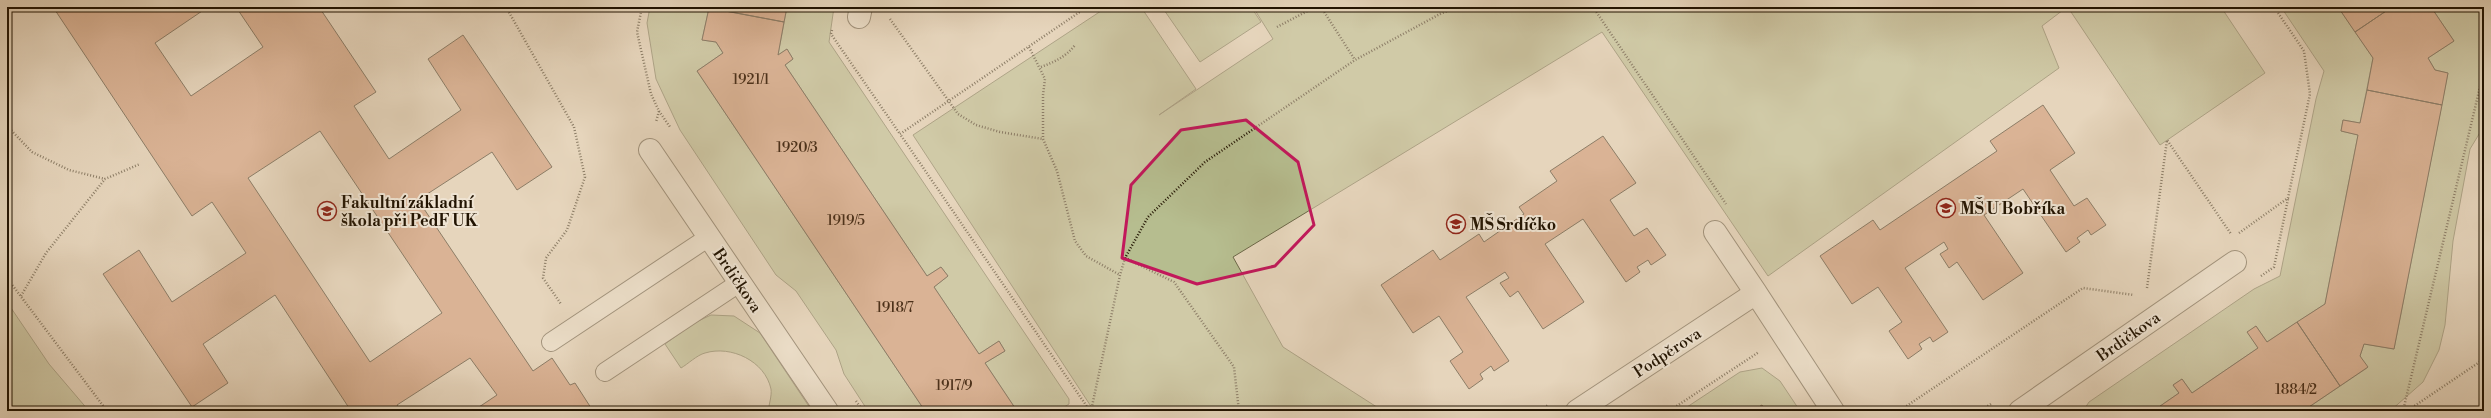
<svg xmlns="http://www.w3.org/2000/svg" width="2491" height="418" viewBox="0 0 2491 418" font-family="'Libre Bodoni',serif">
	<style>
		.green { fill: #b6bd8f; stroke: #6c6848 }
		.building { fill: #cc8a67; stroke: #211301; fill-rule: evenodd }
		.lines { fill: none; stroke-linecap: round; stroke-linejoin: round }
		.lane-casing { stroke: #524430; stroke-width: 20 }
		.street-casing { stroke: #524430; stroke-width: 24 }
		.path { stroke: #211301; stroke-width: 2.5; stroke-dasharray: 1 2; stroke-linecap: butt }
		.lane { stroke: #efe4d3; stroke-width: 18 }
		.street { stroke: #efe4d3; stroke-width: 22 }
		.marked { fill: none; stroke: #c2185b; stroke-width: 3; stroke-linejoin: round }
		.labels { text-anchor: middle; stroke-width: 4; stroke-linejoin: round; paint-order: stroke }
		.number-label { font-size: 14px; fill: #4c311a }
		.poi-label { font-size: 16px; font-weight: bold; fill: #211301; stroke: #efe4d3; text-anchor: start }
		.street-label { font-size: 16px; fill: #211301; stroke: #efe4d3 }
	</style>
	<rect width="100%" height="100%" fill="#e6d6bc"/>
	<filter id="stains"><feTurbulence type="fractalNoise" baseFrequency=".005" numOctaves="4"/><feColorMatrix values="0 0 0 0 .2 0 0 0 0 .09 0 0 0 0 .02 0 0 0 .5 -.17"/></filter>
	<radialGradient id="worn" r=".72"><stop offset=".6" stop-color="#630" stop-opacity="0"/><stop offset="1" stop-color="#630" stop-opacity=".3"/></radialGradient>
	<path class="green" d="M650 7 709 8 702 40 716 42 723 53 697 71 925 411H868L844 374 836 350 796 291 776 275 680 130 656 79 647 23Z
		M787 7H834L829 42 1069 399V404L1058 411H1017L985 363 1005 351 999 341 979 354 934 287 948 276 941 267 927 276 785 65 793 59 787 49 778 55Z
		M1107 7H1141L1196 89 1159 115 1273 39 1253 7H2067L2042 26 2059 68 1768 276 1602 32 1233 257 1283 347 1383 411H1094L913 135Z
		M1162 7H1251L1261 22 1200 62Z
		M2072 7H2221L2265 73 2160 145 2069 9Z
		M2281 7H2338L2373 58 2360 123 2343 120 2341 131 2358 135 2325 304 2267 342 2256 326 2248 332 2258 348 2192 393 2182 379 2173 385 2179 393 2153 411H2083L2089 402 2254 289 2280 276 2316 99 2324 71Z
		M2431 7H2483L2484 11V126L2470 149 2453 241 2445 325 2439 350 2423 382 2390 411H2303L2367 368 2360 356 2364 344 2394 349 2448 73 2435 70 2428 58 2454 41Z
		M7 302 49 364 89 411H7Z
		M711 315 734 316 760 333 812 411H768C769 405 772 395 771 389 765 361 731 345 705 353 697 355 688 364 681 368L665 344 694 323Z
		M1762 368 1780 381 1800 411H1766L1762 405 1752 411H1725L1723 408 1718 411H1681L1740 372Z"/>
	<path class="building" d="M53 7H208L155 43 191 96 263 47 236 7H319L376 92 354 106 389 159 461 110 428 59 463 35 552 167 517 190 492 152 418 200 533 371 552 358 570 385 575 383 593 411H473L497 395 470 358 397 405 401 411H351L275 295 203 344 228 383 192 407 103 274 139 250 172 302 246 253 212 202 192 216ZM320 131 442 313 370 362 248 178Z
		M705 7H787L784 22Z
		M2338 7H2392L2355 32Z
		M2392 7H2431L2454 41 2428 58 2435 70 2448 73 2442 105 2367 90 2373 58 2355 32Z
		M709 8 784 22 778 55 787 49 793 59 785 65 927 276 941 267 948 276 934 287 979 354 999 341 1005 351 985 363 1017 411H925L697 71 723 53 716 42 702 40Z
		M2367 90 2442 105 2394 349 2364 344 2360 356 2368 367 2340 386 2297 322 2325 304 2358 135 2341 131 2343 120 2360 123Z
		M2043 105 2075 153 2050 170 2074 206 2087 198 2106 225 2091 235 2088 230 2077 238 2080 242 2066 252 2023 189 1984 215 2023 273 1983 300 1957 262 1949 268 1940 254 1948 249 1944 242 1905 268 1948 332 1933 342 1930 337 1919 344 1922 349 1908 359 1889 331 1902 322 1878 287 1852 304 1820 256 1873 220 1880 230 1997 151 1990 141Z
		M1603 136 1636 183 1610 200 1634 236 1647 228 1666 255 1651 265 1648 260 1637 267 1640 272 1626 282 1583 219 1545 244 1584 302 1543 329 1518 291 1510 297 1500 283 1509 278 1505 272 1466 297 1509 361 1494 371 1491 366 1480 374 1483 379 1469 389 1450 361 1463 352 1439 316 1413 333 1381 285 1433 250 1440 260 1479 234 1484 242 1524 214 1519 207 1557 181 1550 171Z
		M2297 322 2340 386 2303 411H2153L2179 393 2173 385 2182 379 2192 393 2258 348 2247 332 2256 326 2267 342Z
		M1762 405 1766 411H1752Z"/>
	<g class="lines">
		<defs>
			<path id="lane" d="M551 342 709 237
				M605 372 739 283"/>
			<path id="street" d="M859 17 861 7
				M650 150 827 411
				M1715 232 1756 293
				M1577 411 1756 293 1833 411
				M2020 411 2235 262"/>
		</defs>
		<use href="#lane" class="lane-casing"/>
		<use href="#street" class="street-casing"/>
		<path class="path" d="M506 7 574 127 585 177 567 230 546 258 543 278 561 304
			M642 7 637 32 651 94 659 111 656 122
			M1087 7 900 134 1090 411
			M1321 7 1355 60
			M1593 7 1726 204
			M890 19 958 114 976 125 1000 132 1043 139
			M1277 27 1315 7
			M832 30 831 34 900 134
			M1029 47 1045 79 1043 95V139L1057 171 1075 241 1086 256 1120 275
			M1041 67C1054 62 1066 57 1075 45
			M659 111 670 127
			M7 126 32 152 69 170 105 179
			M2239 233 2288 198 2310 94 2304 51 2274 7
			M1125 258 1174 282 1234 367 1239 411
			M2261 276 2274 267 2288 199
			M7 278 107 411
			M2147 288 2167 140 2231 234
			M21 296 46 253 105 179 140 164
			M856 401 863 411
			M1091 411 1120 275 1125 258 1148 217 1205 162 1355 60 1440 14 1457 7
			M1539 411 1548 405
			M1669 411 1759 352
			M1899 411 2083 288 2134 295
			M1980 411 1991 404
			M2403 411 2484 70
			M2407 411 2484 359"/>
		<use href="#lane" class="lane"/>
		<use href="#street" class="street"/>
	</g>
	<path d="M0 0H2491V418H0ZM1246 120 1298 162 1314 225 1275 266 1197 284 1122 258 1131 185 1181 130Z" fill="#e6d6bc" fill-opacity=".55" fill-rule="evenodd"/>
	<path class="marked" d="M1246 120 1298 162 1314 225 1275 266 1197 284 1122 258 1131 185 1181 130Z"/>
	<defs>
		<symbol id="school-ring" viewBox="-11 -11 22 22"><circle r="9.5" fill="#efe4d3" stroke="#8f2418" stroke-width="1.5"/><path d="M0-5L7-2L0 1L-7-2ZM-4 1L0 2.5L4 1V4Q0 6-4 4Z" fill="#8f2418"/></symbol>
	</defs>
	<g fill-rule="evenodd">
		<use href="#school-ring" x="1935" y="197" width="22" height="22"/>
		<use href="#school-ring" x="316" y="200" width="22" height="22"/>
		<use href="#school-ring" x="1445" y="213" width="22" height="22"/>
	</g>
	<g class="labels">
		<g class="number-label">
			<text x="751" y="84">1921/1</text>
			<text x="797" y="152">1920/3</text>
			<text x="846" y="225">1919/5</text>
			<text x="895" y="312">1918/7</text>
			<text x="954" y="390">1917/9</text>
			<text x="2296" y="394">1884/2</text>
		</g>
		<g class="poi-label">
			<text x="341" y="208">Fakultní základní<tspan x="341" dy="18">škola při PedF UK</tspan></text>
			<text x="1960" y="214">MŠ U Bobříka</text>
			<text x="1470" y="230">MŠ Srdíčko</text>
		</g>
		<g class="street-label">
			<text transform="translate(738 280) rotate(56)" y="6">Brdičkova</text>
			<text transform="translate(2128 336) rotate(-35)" y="6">Brdičkova</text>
			<text transform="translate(1667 352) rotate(-33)" y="6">Podpěrova</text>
		</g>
	</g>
	<rect width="2491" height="418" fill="none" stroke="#e6d6bc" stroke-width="24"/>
	<rect x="8" y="8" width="2475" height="402" fill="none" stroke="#211301" stroke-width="2"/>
	<rect x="12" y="12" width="2467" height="394" fill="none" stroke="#211301"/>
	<rect width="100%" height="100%" filter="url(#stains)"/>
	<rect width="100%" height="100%" fill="url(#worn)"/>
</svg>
